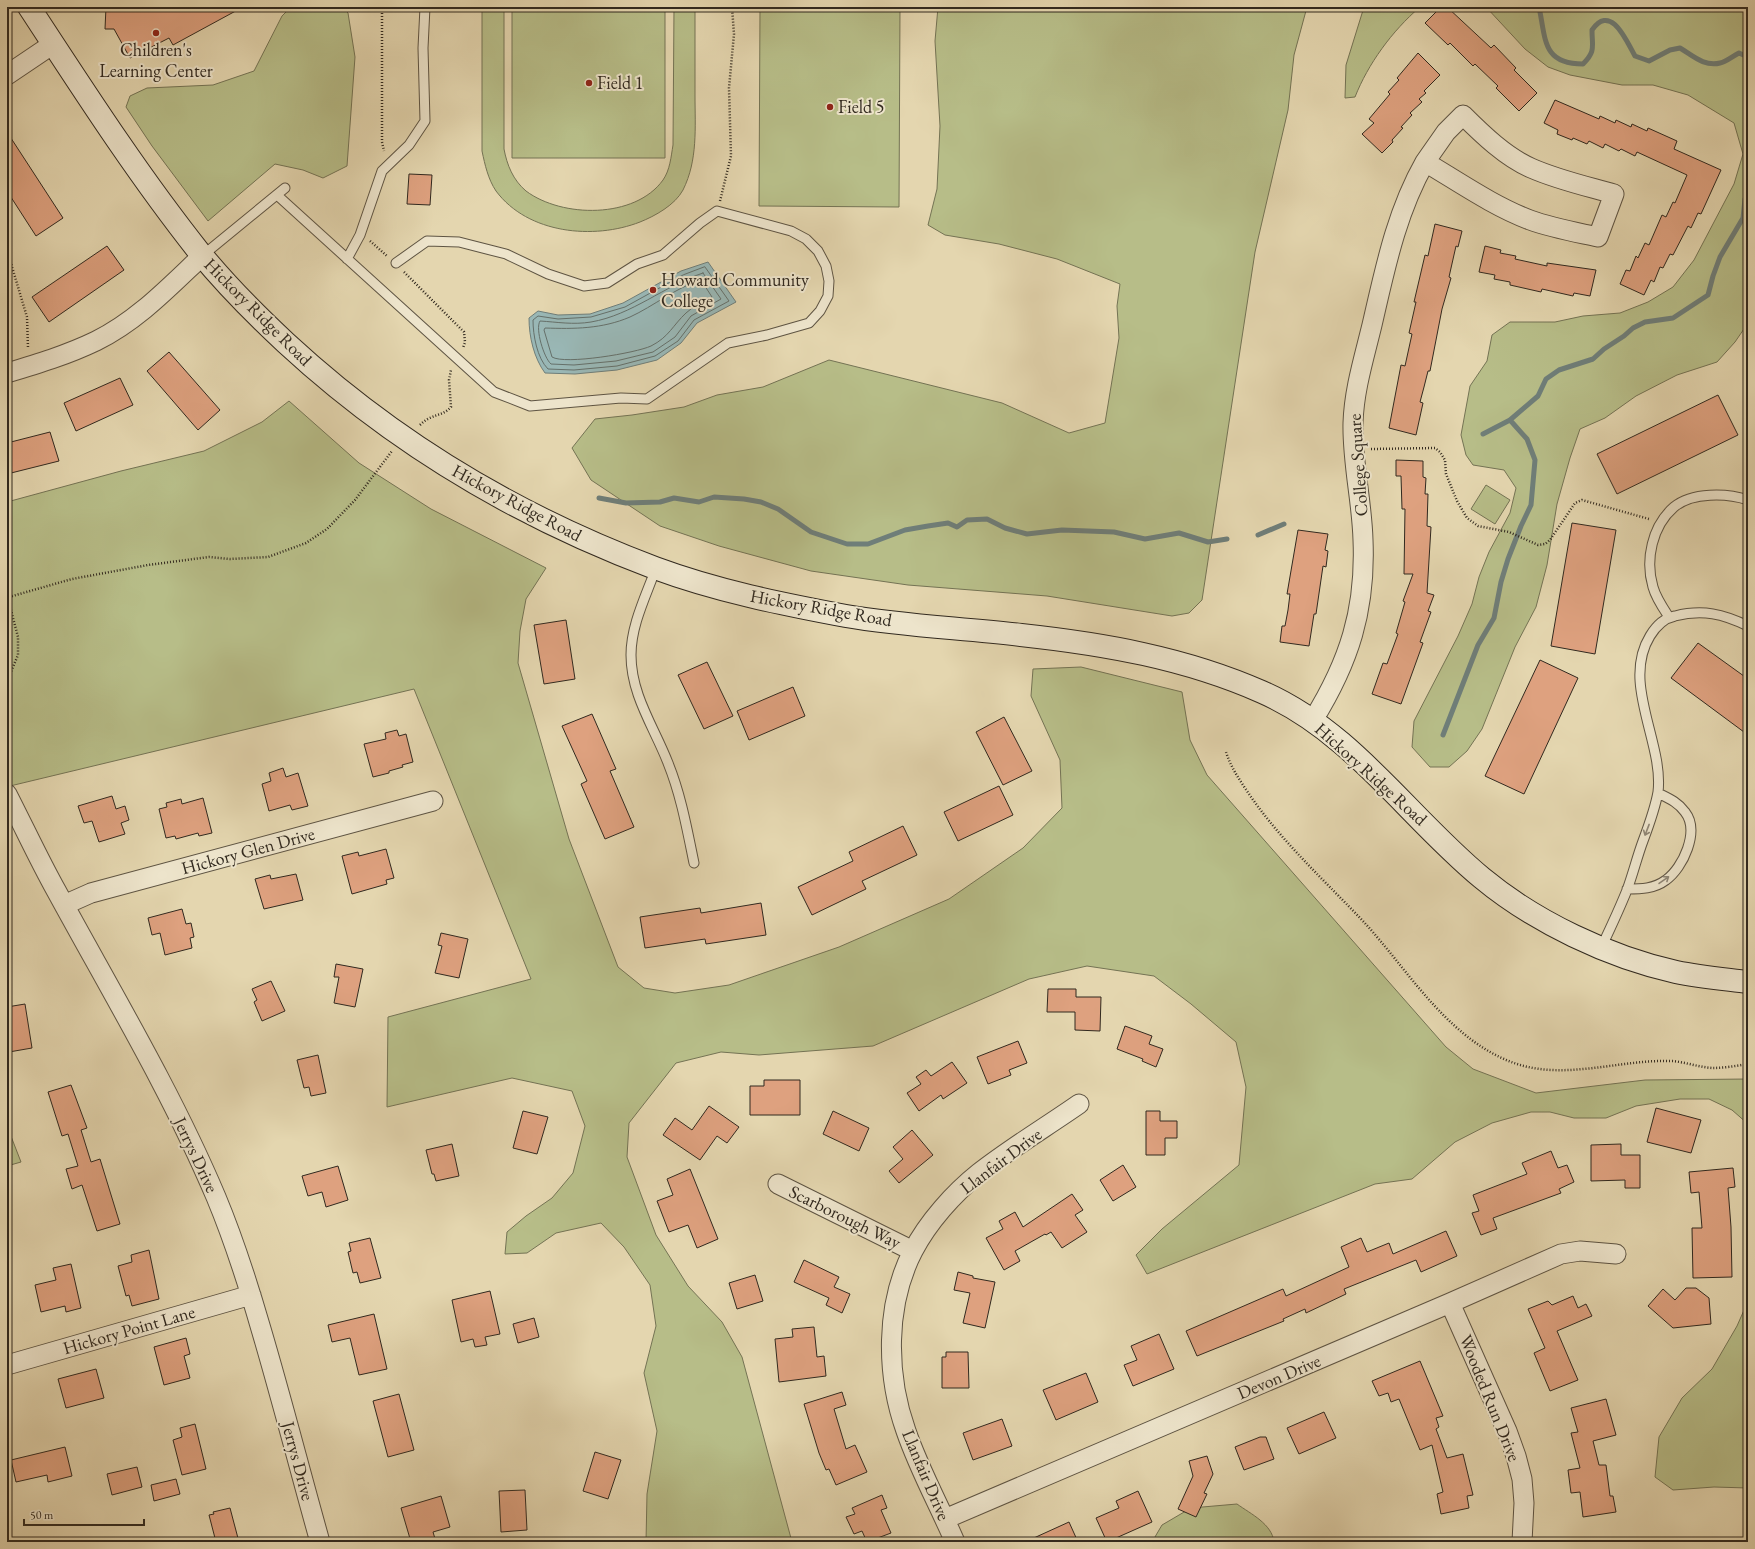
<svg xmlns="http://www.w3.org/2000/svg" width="1755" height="1549" viewBox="0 0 1755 1549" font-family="'EB Garamond',serif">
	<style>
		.green { fill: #b7bd88; stroke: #747354 }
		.water { fill: #99b7b5; stroke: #6f7e79 }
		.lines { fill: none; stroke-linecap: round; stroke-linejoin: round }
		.shore { stroke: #65706a; stroke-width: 1 }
		.stream { stroke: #6f7e79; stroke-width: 5 }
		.building { fill: #dea17f; stroke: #31291f }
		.lane-casing { stroke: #5e5443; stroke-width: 11 }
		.street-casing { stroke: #5e5443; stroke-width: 21 }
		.secondary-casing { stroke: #31291f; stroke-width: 24 }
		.path { stroke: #31291f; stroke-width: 2.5; stroke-dasharray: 1 2; stroke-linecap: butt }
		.lane { stroke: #ede4cb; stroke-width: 9 }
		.street { stroke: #ede4cb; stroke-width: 19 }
		.secondary { stroke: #ede4cb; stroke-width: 22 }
		.oneway { stroke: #8f8675 }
		.poi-dot { fill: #8f2418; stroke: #ede4cb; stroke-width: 1.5 }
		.labels { text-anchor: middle; stroke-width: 4; stroke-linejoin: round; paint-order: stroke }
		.poi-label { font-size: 18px; fill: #31291f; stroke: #ede4cb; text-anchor: start }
		.street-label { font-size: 18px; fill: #31291f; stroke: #ede4cb }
	</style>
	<rect width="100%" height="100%" fill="#e4d6af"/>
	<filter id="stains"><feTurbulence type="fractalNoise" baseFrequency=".005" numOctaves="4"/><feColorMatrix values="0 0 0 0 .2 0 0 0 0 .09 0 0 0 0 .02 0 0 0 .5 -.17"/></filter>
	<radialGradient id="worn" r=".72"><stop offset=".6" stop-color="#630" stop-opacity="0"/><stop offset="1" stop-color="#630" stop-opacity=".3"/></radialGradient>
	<path class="green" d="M291 7H342L348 13 355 57 347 166 323 178 303 170 275 164 208 221 152 146 126 107 130 96 147 88 213 85 254 71 282 16Z
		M482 7H504V149C507 165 513 180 526 191 562 218 635 219 663 180 670 170 671 157 673 145L674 7H695C695 36 695 66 695 95 695 127 698 160 683 190 675 205 655 216 640 222 594 240 528 234 496 191 488 179 485 165 482 151Z
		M512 7H665V158H512Z
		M760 7H900L899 207 759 206Z
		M938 7H1307L1294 55 1288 110 1255 252 1202 600 1189 613 1172 616 1047 596 908 585 811 571 719 546 660 526 591 480 572 448 595 419 632 415 684 407 717 395 763 387 829 360 1002 403 1069 433 1105 423 1119 338 1117 306 1120 284 1057 259 999 244 945 235 928 225 937 189 940 126 935 41Z
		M1364 7H1420C1392 31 1368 64 1355 97L1345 98 1346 65Z
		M1486 7H1748V323L1735 342 1717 362 1677 375 1636 396 1605 418 1580 429 1570 458 1557 504 1547 565 1536 607 1515 647 1482 729 1467 751 1449 767H1430L1412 747 1414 721 1458 636 1472 604 1479 577 1489 552 1510 513 1516 488 1504 470 1473 465 1466 455 1461 435 1470 386 1487 361 1492 335 1510 322H1555L1583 316 1620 313 1648 302 1673 287 1694 260 1734 184 1743 154 1734 123 1688 95 1653 85H1622L1570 75 1548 67 1525 49Z
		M289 401 359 463 431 509 546 568 526 599 520 631 518 663 569 839 618 967 644 988 675 993 729 985 839 947 949 899 1023 848 1062 808 1060 760 1031 696 1033 669 1081 667 1182 692 1190 740 1207 775 1446 1047 1473 1069 1536 1093 1645 1080 1748 1079V1124L1732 1110 1709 1099H1680L1636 1106 1606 1118H1574L1550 1112H1531L1492 1123 1455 1142 1412 1179 1375 1184 1147 1274 1136 1255 1162 1229 1239 1165 1246 1087 1236 1042 1191 1004 1154 976 1087 966 1029 979 873 1046 759 1055 721 1052 676 1063 629 1123 627 1157 656 1235 688 1286 722 1322 742 1357 792 1542H646L647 1494 657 1431 644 1373 656 1326 650 1285 624 1247 601 1223 556 1233 527 1253 505 1254 507 1232 526 1216 552 1198 573 1173 585 1126 572 1091 512 1078 387 1107 388 1017 531 979 414 689 10 786 7 781V502L121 471 204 451 262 422Z
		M1486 485 1510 500 1495 524 1471 509Z
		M7 1126 21 1162 7 1166Z
		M1748 1301V1488L1714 1487 1673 1490 1655 1477 1659 1437 1682 1398 1712 1369 1737 1326Z
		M1237 1504C1251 1514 1272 1524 1274 1542H1152L1162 1525 1191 1508Z"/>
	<path class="water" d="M708 262 736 302 697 323 681 343 657 360 617 370 575 374 545 373C534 358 529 337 529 318L538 311 558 315 590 314 623 303 681 271Z"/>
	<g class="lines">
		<path class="shore" d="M705 267 729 301 694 320 678 341 655 356 617 366 574 370 548 369C537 358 533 335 533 320L538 316 558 319 591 317 625 307 683 275Z
			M703 273 721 299 691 316 675 337 653 352 616 361 574 365 551 364C544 358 535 329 540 321 557 322 573 325 591 322 632 315 664 286 703 273Z
			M701 280 712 297C704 302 693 306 686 313 673 325 669 337 651 346 636 353 565 365 552 357L544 330 545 328C574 329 602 329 630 317 654 306 675 288 701 280Z"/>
		<path class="stream" d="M1539 7C1546 39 1542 64 1583 64 1596 51 1592 47 1592 30 1611 3 1626 40 1635 56L1649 61 1670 50 1680 48C1692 55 1704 67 1720 63 1726 62 1733 56 1739 53L1748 57
			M1483 434 1510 420 1538 396 1546 379 1559 370 1593 359 1604 349 1624 336 1633 328 1645 322 1673 318 1708 295 1713 276 1720 257 1743 218 1745 199 1748 193
			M599 498 626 503 660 502 674 498 699 502 714 497 744 499 761 502 778 509 811 532 847 544H868L905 530 928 526 948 523 957 527 967 520 987 519 1005 528 1027 534 1062 530 1114 532 1145 539 1179 533 1208 542 1227 539
			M1258 535 1284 524
			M1443 735 1478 645 1494 618 1501 582 1508 559 1521 526 1531 505 1535 460 1527 439 1510 420"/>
	</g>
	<path class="building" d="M106 7H243L173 45 169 38 130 58 114 29H105Z
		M1441 7H1447L1491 48 1494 45 1516 68 1514 70 1537 93 1519 111 1496 88 1498 86 1475 64 1473 66 1450 43 1448 45 1425 23Z
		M1418 53 1440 75 1424 91 1426 93 1419 99 1422 102 1410 113 1412 115 1401 127 1403 128 1392 140 1393 142 1382 153 1362 134 1374 123 1369 119 1390 94 1388 92 1399 80 1397 78Z
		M1555 100 1599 119 1600 116 1615 123 1616 120 1631 127 1632 124 1647 131 1648 128 1677 141 1674 149 1721 170 1701 214 1698 213 1691 228 1688 226 1673 255 1670 254 1663 268 1660 267 1654 282 1651 280 1644 295 1620 284 1626 270 1630 271 1636 256 1638 258 1645 243 1649 245 1662 215 1666 217 1673 202 1675 203 1687 175 1637 152 1635 156 1621 149 1619 151 1605 144 1603 148 1589 141 1587 144 1573 138 1572 140 1557 134 1558 130 1544 123Z
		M7 132 63 218 36 236 7 191Z
		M409 174 432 175 430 205 407 204Z
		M1435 224 1462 231 1458 247 1456 246 1449 277 1451 278 1442 309 1430 371H1428L1424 387 1420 402 1423 403 1416 435 1389 428 1401 365 1405 366 1412 334 1409 333 1416 302H1414L1425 255 1428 256Z
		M107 246 124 270 49 322 32 297Z
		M1485 246 1501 250 1500 253 1516 256 1515 259 1547 266V263L1596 270 1590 296 1574 293 1573 296 1542 289 1541 292 1510 285V282L1494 279 1495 275 1479 272Z
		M169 352 220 410 198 430 147 371Z
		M120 378 133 405 76 431 64 403Z
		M1718 395 1738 435 1617 494 1597 454Z
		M50 432 59 461 7 474V443Z
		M1396 460 1423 461V477L1426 478 1425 494H1428L1427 526 1431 527 1427 593 1434 595 1428 611 1431 612 1420 642 1423 643 1401 704 1372 694 1383 663 1387 664 1398 634 1396 633 1405 602 1403 601 1413 574H1404L1405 509H1402L1401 476H1396Z
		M1572 523 1616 530 1595 654 1551 646Z
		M1298 530 1328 534 1325 550 1328 551 1326 567 1323 566 1316 614H1314L1309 646 1280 642 1282 626H1285L1288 610 1290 594H1287Z
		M566 620 575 679 544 684 534 625Z
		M1698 643 1748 679V735L1671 678Z
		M1540 660 1578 678 1524 794 1485 776Z
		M707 662 733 716 704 729 678 675Z
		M793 687 805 716 749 740 737 711Z
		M592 714 616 769 610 771 634 827 605 839 581 784 587 781 562 726Z
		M1004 717 1032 771 1003 785 976 732Z
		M397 730 399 736 406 734 413 762 402 765 403 767 389 771V773L373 777 364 744 386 739 385 733Z
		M283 768 286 777 298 773 308 806 292 810 290 805 269 811 262 784 271 781 269 773Z
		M999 786 1013 815 958 841 944 812Z
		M112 796 116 809 125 806 129 820 121 823 125 834 99 842 92 821 84 823 78 806Z
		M203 798 212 833 199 836 198 833 176 839 175 836 166 838 159 809 167 807 166 803 181 799 182 804Z
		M903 826 917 855 862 881 866 889 812 915 798 887 853 861 849 852Z
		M386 849 394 878 386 880 387 884 352 894 342 856 358 852 359 856Z
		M296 874 303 900 264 909 255 879 270 875 271 879Z
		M761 903 766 935 706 944 705 939 645 948 640 917 700 908 701 913Z
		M182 909 186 924 191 923 194 937 190 938 192 948 165 955 160 933 152 935 148 918Z
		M441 933 468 939 459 978 435 973 442 946 438 945Z
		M336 964 363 969 355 1007 334 1003 339 977H334Z
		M271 981 285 1011 262 1021 254 1002 257 1000 252 989Z
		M1048 989H1076V997H1101L1100 1031 1075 1030V1012H1047Z
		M25 1004 32 1048 9 1052 7 1039V1007Z
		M1125 1026 1152 1036 1149 1044 1163 1049 1156 1067 1142 1061 1143 1059 1117 1049Z
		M1018 1041 1027 1063 1009 1070 1011 1075 988 1084 977 1057Z
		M318 1055 326 1093 311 1096 309 1087 304 1088 297 1060Z
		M952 1062 967 1083 943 1099 941 1095 919 1111 907 1093 921 1084 916 1077 926 1070 931 1076Z
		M764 1080H800V1115H750V1086H764Z
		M71 1085 87 1128 81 1130 91 1162 100 1159 120 1224 97 1231 82 1185 72 1189 66 1169 78 1166 68 1134 62 1136 48 1092Z
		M709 1106 739 1127 727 1143 717 1136 700 1160 663 1135 675 1118 692 1130Z
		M1656 1108 1701 1120 1691 1153 1647 1142Z
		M523 1111 548 1117 537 1154 513 1148Z
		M833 1111 869 1128 859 1151 823 1134Z
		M1146 1111H1160V1121H1177V1138H1165V1155H1146Z
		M912 1130 933 1155 899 1183 889 1171 903 1159 893 1147Z
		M452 1144 459 1176 436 1181 434 1174H432L426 1150Z
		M1621 1144V1155H1640V1188H1625V1180L1591 1181V1145Z
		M1551 1151 1558 1168 1567 1165 1574 1182 1559 1189 1561 1193 1493 1218 1497 1229 1481 1235 1472 1213 1479 1211 1473 1195 1527 1174 1522 1163Z
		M1123 1165 1136 1187 1113 1201 1100 1180Z
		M338 1166 348 1200 326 1207 322 1192 308 1196 302 1176Z
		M1733 1168 1735 1187 1728 1188 1731 1227 1732 1277 1693 1278 1692 1228H1702L1699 1192 1691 1193 1689 1172Z
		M690 1169 718 1239 697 1248 688 1225 669 1232 657 1201 673 1195 667 1179Z
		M1072 1194 1083 1210 1075 1215 1087 1232 1062 1248 1051 1232 1046 1235 1045 1234 1015 1251 1020 1261 1004 1270 986 1238 1003 1229 999 1221 1015 1212 1023 1227Z
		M1446 1231 1457 1256 1421 1272 1416 1260 1344 1289 1346 1294 1306 1313 1305 1309 1283 1319 1284 1321 1197 1356 1186 1331 1283 1289 1286 1296 1349 1267 1341 1247 1361 1238 1367 1252 1389 1243 1393 1254Z
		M370 1238 381 1278 360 1283 357 1272 353 1273 348 1252 351 1251 349 1243Z
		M149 1250 159 1299 132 1306 129 1295 126 1296 118 1266 132 1262 131 1255Z
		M804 1260 839 1277 834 1287 850 1294 842 1313 826 1305 829 1298 794 1282Z
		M71 1264 81 1308 66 1312 65 1306 41 1312 35 1285 56 1280 53 1268Z
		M958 1272 973 1276V1278L995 1282 985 1328 963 1323 970 1293 954 1290Z
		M755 1275 763 1301 737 1309 729 1283Z
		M1686 1288H1696L1709 1298 1711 1324 1673 1328 1648 1306 1663 1289 1675 1300Z
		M490 1291 500 1334 485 1337 487 1345 475 1347 473 1339 461 1342 452 1300Z
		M1573 1296 1578 1308 1586 1304 1592 1316 1557 1331 1578 1380 1550 1391 1534 1353 1545 1348 1528 1309 1548 1301 1552 1305Z
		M374 1314 387 1369 359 1375 350 1338 332 1342 328 1325Z
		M534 1318 539 1337 518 1343 513 1324Z
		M814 1327 817 1357 824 1356 826 1376 779 1382 775 1339 793 1337 792 1329Z
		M1159 1334 1174 1369 1133 1386 1124 1365 1137 1360 1131 1346Z
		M186 1338 190 1354 184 1356 190 1378 164 1385 154 1347Z
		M946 1352H968L969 1388H942V1357H946Z
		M1420 1361 1443 1416 1436 1418 1439 1427 1436 1429 1447 1458 1463 1454 1473 1495 1467 1496 1469 1508 1441 1514 1437 1494 1443 1492 1432 1445 1420 1450 1399 1399 1391 1402 1388 1393 1379 1396 1372 1381Z
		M96 1369 104 1398 66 1408 58 1379Z
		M1086 1373 1098 1402 1056 1420 1043 1390Z
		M842 1392 846 1405 834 1409 846 1449 855 1445 867 1472 836 1485 829 1469 826 1470 819 1453 804 1404Z
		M399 1394 414 1450 388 1457 373 1401Z
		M1606 1399 1616 1435 1593 1441 1599 1465H1606L1610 1496H1613L1616 1512 1583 1517 1580 1492 1571 1493 1568 1470 1580 1468 1571 1433 1578 1432 1571 1408Z
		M1324 1412 1336 1438 1299 1454 1287 1428Z
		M1002 1419 1012 1446 973 1460 963 1433Z
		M195 1424 206 1469 182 1475 173 1440 182 1437 180 1428Z
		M1260 1437H1266L1274 1459 1244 1470 1235 1447Z
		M65 1447 72 1476 48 1482 47 1475 16 1482 11 1460Z
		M595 1452 621 1460 608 1499 583 1491Z
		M1207 1456 1213 1474 1204 1493 1207 1494 1196 1517 1178 1509 1193 1476 1189 1461Z
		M137 1467 142 1487 112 1495 107 1474Z
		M176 1479 180 1494 154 1501 151 1485Z
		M525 1490 527 1530 501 1532 499 1491Z
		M1138 1491 1152 1522 1107 1542 1096 1518 1119 1508 1116 1501Z
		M882 1495 887 1508 881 1510 891 1533 867 1542 862 1531 854 1534 846 1517 855 1514 852 1508Z
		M441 1496 450 1527 433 1532 436 1542H411L401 1508Z
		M230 1508 239 1542H216L209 1515 214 1514 213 1512Z
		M1069 1522 1078 1542H1025Z"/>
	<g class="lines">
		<defs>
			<path id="lane" d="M277 195 494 392 530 406 621 398 647 399 728 343 767 335 809 323 820 311 828 296 829 281 826 266 818 251 806 239 791 231 717 211 700 223 663 255 637 264 607 283 584 286 548 274 506 254 459 242 427 241 396 263
				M202 256 285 188
				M347 259 360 235 382 171 409 145 425 121 423 48 425 7
				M656 568C646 596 631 625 631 655 631 695 654 727 668 763 681 795 687 829 694 863
				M1669 617C1663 608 1656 598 1653 587 1645 560 1652 526 1674 507 1692 492 1727 493 1748 500
				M1627 889C1641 889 1654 889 1666 880 1683 868 1700 831 1685 812 1678 802 1668 798 1658 793
				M1601 948C1610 929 1619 910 1627 890 1633 874 1637 857 1643 841 1649 825 1655 809 1658 792 1664 743 1621 683 1650 636 1656 626 1665 618 1675 616 1703 609 1723 614 1748 626"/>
			<path id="street" d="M7 75 53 44
				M7 373C37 364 67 355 96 341 137 321 169 287 202 256
				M1313 720C1349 662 1366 610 1363 540 1362 501 1352 462 1353 423 1354 390 1364 358 1372 325 1385 269 1396 213 1425 162 1459 182 1493 206 1530 220 1552 228 1575 232 1598 237L1614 194C1586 186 1558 180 1531 168 1506 157 1483 135 1463 115L1446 132 1425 162
				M7 794C24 827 39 860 57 892 112 993 171 1091 216 1197 234 1240 248 1284 261 1329 282 1400 300 1471 320 1542
				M64 905 91 893 433 801
				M778 1184 913 1251
				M1450 1303 1507 1431 1516 1456 1522 1479 1524 1503 1522 1542
				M7 1365 251 1295
				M945 1519 1450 1303 1561 1254 1580 1251 1616 1254
				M955 1542C939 1505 919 1469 906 1431 886 1375 885 1305 913 1251 928 1222 954 1193 979 1173 1011 1148 1046 1127 1079 1104"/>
			<path id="secondary" d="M29 7C84 91 138 175 200 253 226 285 256 315 286 343 393 442 519 517 655 568 717 591 782 604 846 616 904 626 963 628 1021 635 1104 644 1185 658 1262 692 1352 731 1408 817 1482 878 1535 922 1609 957 1676 972 1700 977 1724 979 1748 982"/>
		</defs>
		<use href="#lane" class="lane-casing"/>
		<use href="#street" class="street-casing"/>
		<use href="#secondary" class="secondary-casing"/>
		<path class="path" d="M382 7V142L384 151
			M720 201 731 156 729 88 734 34 732 7
			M370 241 387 256
			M7 250 27 317 28 348
			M404 272 464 332 465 342 463 348
			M420 425C432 413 442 417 451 407L449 380 451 370
			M1371 449 1435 448 1440 452 1445 460 1446 474 1457 501 1467 518 1478 526 1509 532 1538 545 1545 544 1550 540 1575 503 1582 500 1649 519
			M7 595 18 637V655L7 681
			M9 597 72 579 148 565 209 557 230 559 268 557 306 543 327 529 355 500 392 451
			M1226 752C1230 765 1237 776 1245 788 1277 837 1321 877 1362 920 1406 967 1443 1032 1504 1059 1559 1084 1616 1059 1672 1061 1685 1062 1698 1067 1712 1068 1723 1068 1736 1066 1748 1064"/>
		<use href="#lane" class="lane"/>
		<use href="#street" class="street"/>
		<use href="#secondary" class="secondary"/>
	</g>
	<defs><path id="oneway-shaft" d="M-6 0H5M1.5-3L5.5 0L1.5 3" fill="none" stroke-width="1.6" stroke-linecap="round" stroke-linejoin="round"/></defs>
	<g class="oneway">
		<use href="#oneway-shaft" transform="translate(1647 830) rotate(111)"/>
		<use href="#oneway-shaft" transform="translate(1664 880) rotate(-35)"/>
	</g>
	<g class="poi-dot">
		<circle cx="156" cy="33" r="4"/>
		<circle cx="589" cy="83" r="4"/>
		<circle cx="830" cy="107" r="4"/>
		<circle cx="653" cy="290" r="4"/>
	</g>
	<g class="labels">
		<g class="poi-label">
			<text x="156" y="56" text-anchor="middle">Children's<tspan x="156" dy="21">Learning Center</tspan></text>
			<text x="597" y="89">Field 1</text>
			<text x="838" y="113">Field 5</text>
			<text x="661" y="286">Howard Community<tspan x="661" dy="21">College</tspan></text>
		</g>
		<g class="street-label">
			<text transform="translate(258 312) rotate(45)" y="6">Hickory Ridge Road</text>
			<text transform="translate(1358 465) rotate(-94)" y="6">College Square</text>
			<text transform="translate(517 503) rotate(28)" y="6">Hickory Ridge Road</text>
			<text transform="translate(821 608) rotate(10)" y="6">Hickory Ridge Road</text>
			<text transform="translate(1371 774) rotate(42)" y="6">Hickory Ridge Road</text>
			<text transform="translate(248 851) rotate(-15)" y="6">Hickory Glen Drive</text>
			<text transform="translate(196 1155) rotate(65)" y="6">Jerrys Drive</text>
			<text transform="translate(1001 1161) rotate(-37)" y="6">Llanfair Drive</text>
			<text transform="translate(845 1217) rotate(26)" y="6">Scarborough Way</text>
			<text transform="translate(129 1330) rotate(-16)" y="6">Hickory Point Lane</text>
			<text transform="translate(1279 1377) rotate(-23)" y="6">Devon Drive</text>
			<text transform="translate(1490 1398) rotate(68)" y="6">Wooded Run Drive</text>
			<text transform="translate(298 1461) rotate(75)" y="6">Jerrys Drive</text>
			<text transform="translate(926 1475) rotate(67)" y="6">Llanfair Drive</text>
		</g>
	</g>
	<rect width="1755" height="1549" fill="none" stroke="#e4d6af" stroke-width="24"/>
	<rect x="8" y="8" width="1739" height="1533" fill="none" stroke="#31291f" stroke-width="2"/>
	<rect x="12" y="12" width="1731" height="1525" fill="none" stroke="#31291f"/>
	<path d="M24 1519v6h120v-6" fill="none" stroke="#31291f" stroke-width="2"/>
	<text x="30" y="1519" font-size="12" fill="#31291f" stroke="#ede4cb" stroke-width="3" paint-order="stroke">50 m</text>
	<rect width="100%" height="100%" filter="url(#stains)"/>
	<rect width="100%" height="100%" fill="url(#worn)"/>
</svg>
